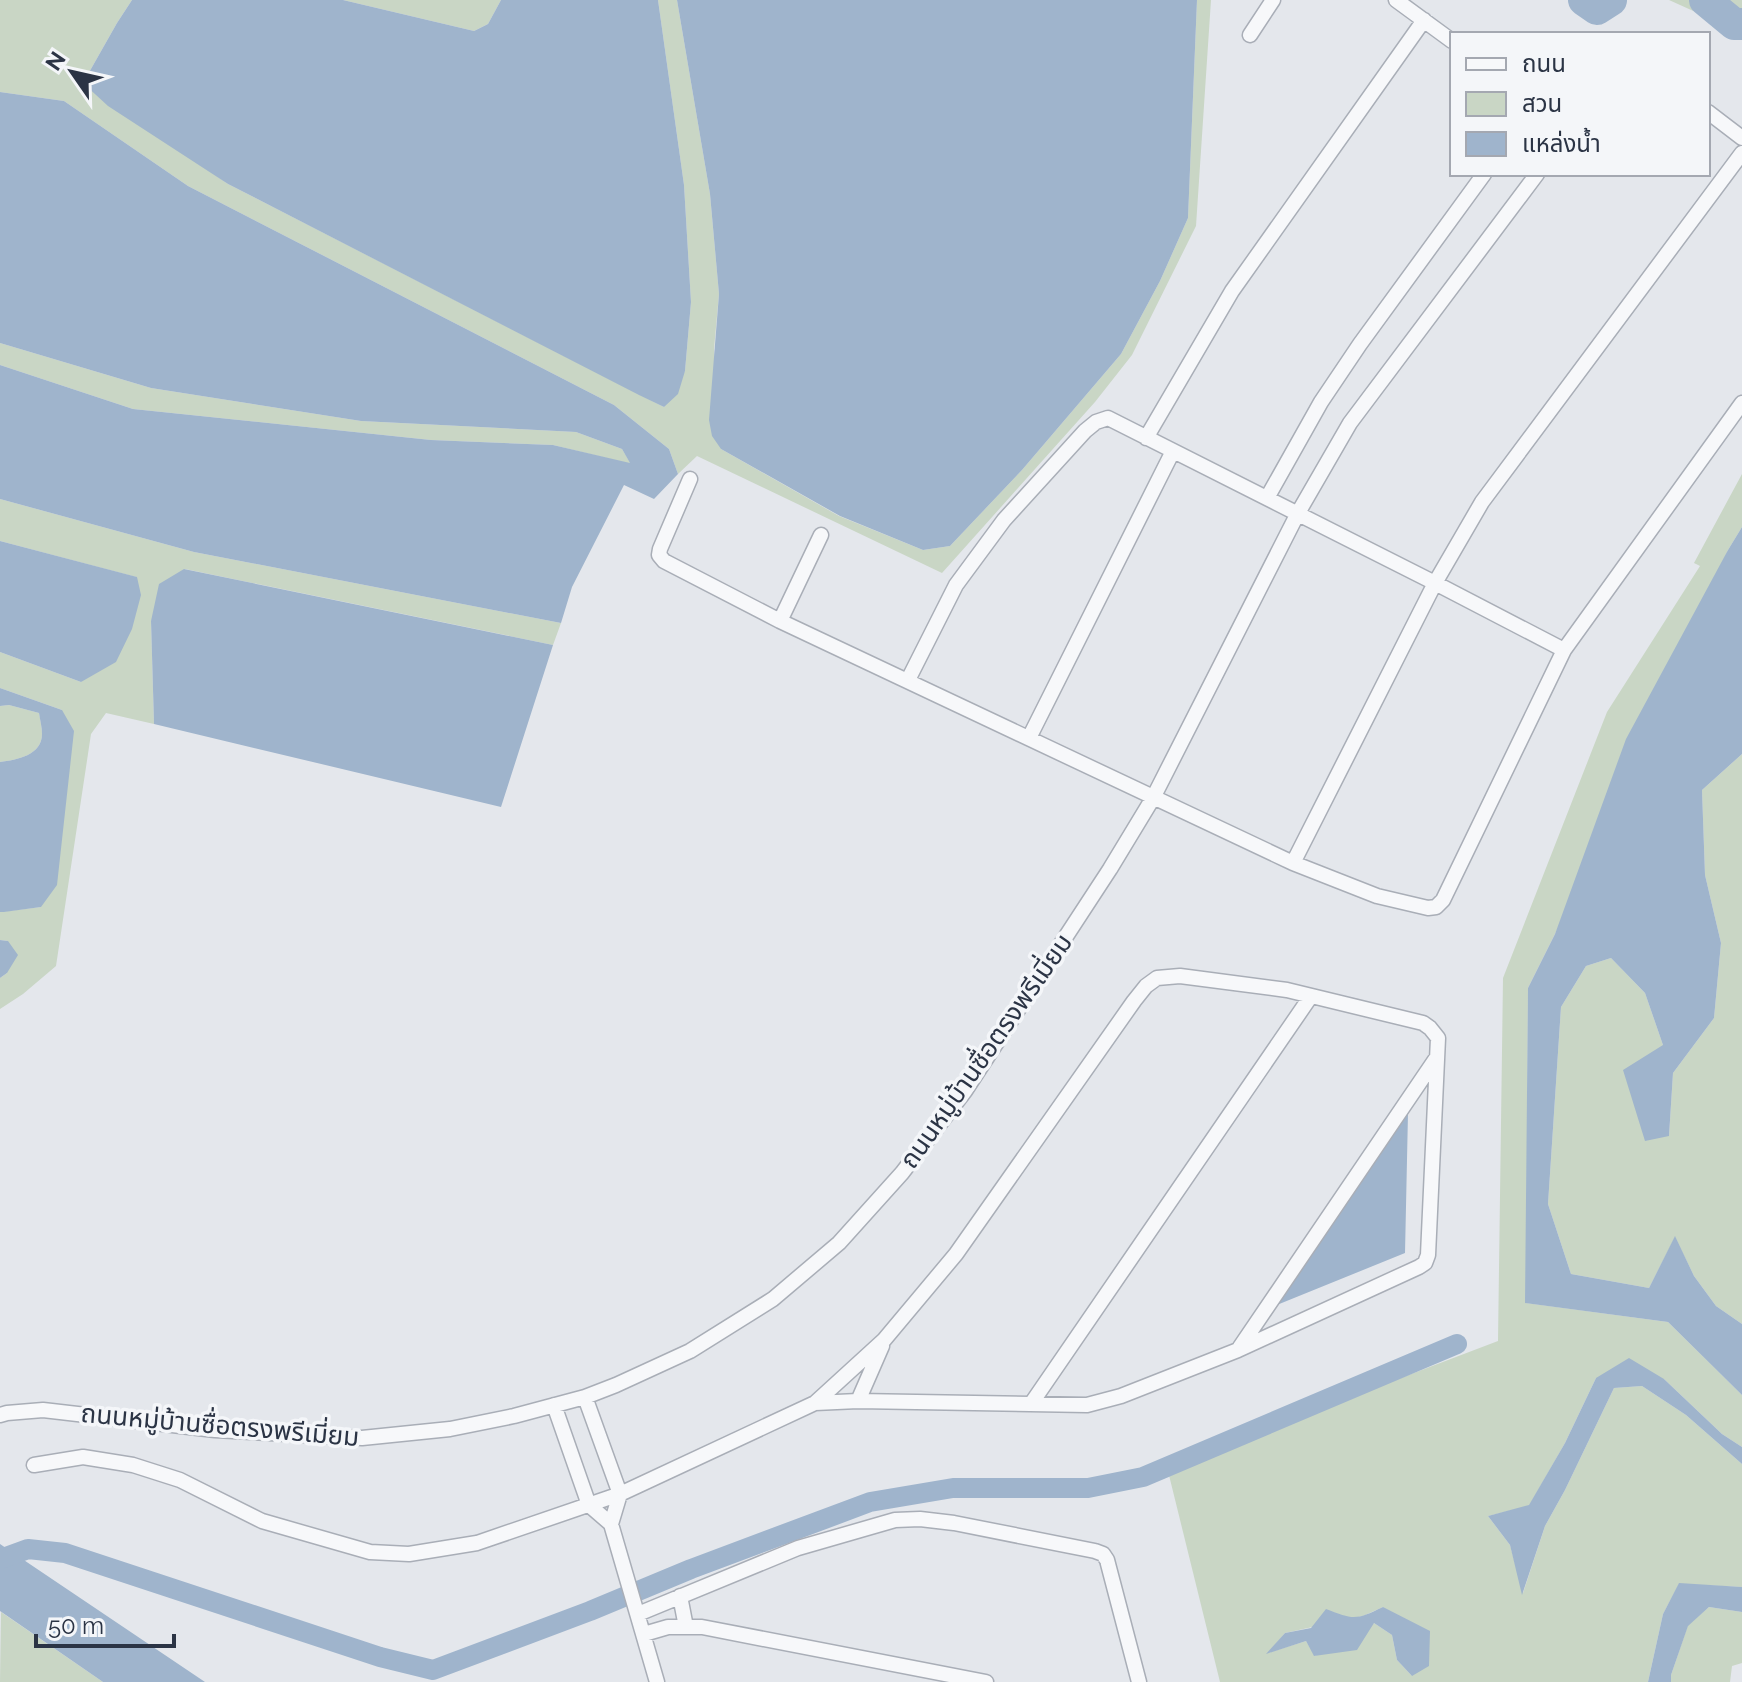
<svg xmlns="http://www.w3.org/2000/svg" width="1742" height="1682" viewBox="0 0 1742 1682" font-family="Raleway,'Noto Sans Thai',sans-serif">
	<style>
		.green { fill: #c9d6c5; fill-rule: evenodd }
		.water { fill: #9fb4cc }
		.lines { fill: none; stroke-linecap: round; stroke-linejoin: round }
		.canal { stroke: #9fb4cc; stroke-width: 20 }
		.river { stroke: #9fb4cc; stroke-width: 32 }
		.minor-casing { stroke: #a9aeb7; stroke-width: 17 }
		.minor { stroke: #f7f8fa; stroke-width: 14 }
		.labels { text-anchor: middle; stroke-width: 7; stroke-linejoin: round; paint-order: stroke }
		.street-label { font-size: 26px; fill: #2b3445; stroke: #f4f6f9 }
	</style>
	<rect width="100%" height="100%" fill="#e4e7ec"/>
	<path class="green" d="M0 0H132L117 23 83 83 228 184 664 407 685 371 691 302 684 185 658 0H677L710 194 719 294 714 349 721 449 839 516 923 550 950 546 1022 470 1121 354 1160 281 1188 218 1197 0H1211L1196 226 1132 355 1095 402 942 573 697 456 678 474 669 449 614 405 188 186 64 101 0 92Z
		M343 0H501L488 24 474 31Z
		M1669 0H1742V33Z
		M0 343 151 388 361 421 576 432 622 449 631 464 553 445 431 440 133 409 0 365Z
		M1742 474V527L1728 550 1555 934 1528 988 1526 1303 1668 1322 1742 1395V1447L1722 1434 1664 1379 1596 1378 1565 1443 1529 1506 1488 1516 1510 1545 1523 1593 1545 1526 1565 1490 1614 1388 1642 1386 1686 1415 1742 1464V1587L1679 1584 1663 1614 1648 1682H1220L1167 1467 1498 1341 1503 978 1607 712 1700 566 1694 563ZM1383 1607 1412 1676 1397 1660 1392 1635 1374 1623 1315 1656 1306 1641 1268 1653 1285 1633 1363 1616Z
		M0 499 194 552 561 623 553 645 185 569 151 621 154 724 106 713 91 734 56 966 23 994 0 1009V978L7 973 8 941 0 940V912L41 907 62 710 0 688V652L81 682 136 577 0 541Z
		M9 705 39 713C40 719 42 727 42 734 42 755 17 760 0 762V706Z
		M1742 754V1324L1716 1306 1694 1276 1675 1237 1649 1288 1571 1274 1548 1204 1561 1007 1586 966 1611 958 1645 993 1663 1045 1669 1136 1673 1073 1714 1018 1721 943 1705 875 1702 790Z
		M1709 1607 1742 1612V1663L1732 1666 1730 1682H1671V1675L1688 1625Z
		M1 1612 103 1682H0Z"/>
	<path class="water" d="M132 0H343L474 31 488 24 501 0H658L684 185 691 302 685 371 678 394 664 407 639 395 228 184 108 106 83 83 117 23Z
		M677 0H1197L1188 218 1160 281 1121 354 1022 470 950 546 923 550 840 516 721 449 712 436 709 420 719 294 710 194Z
		M0 92 64 101 188 186 614 405 669 449 678 474 654 499 624 485 572 587 561 623 194 552 0 499V365L133 409 431 440 553 445 630 463 622 449 576 432 361 421 151 388 0 343Z
		M1742 527V754L1702 790 1705 875 1721 943 1714 1018 1673 1073 1669 1136 1645 1141 1623 1070 1663 1045 1645 993 1611 958 1586 966 1561 1007 1548 1204 1571 1274 1649 1288 1675 1236 1694 1276 1716 1306 1742 1324V1395L1668 1322 1525 1303 1528 988 1555 934 1626 739 1728 550Z
		M0 541 137 577 141 595 132 629 116 662 81 682 0 652Z
		M184 569 553 645 501 807 154 724 151 621 159 584Z
		M0 688 62 710 74 731 57 885 41 907 4 912H0V762C17 760 42 755 42 734 42 727 40 720 39 713L9 705 0 706Z
		M0 940 8 941 18 955 7 973 0 978Z
		M1408 1113 1405 1253 1267 1309Z
		M1629 1358 1664 1379 1722 1434 1742 1447V1464L1686 1415 1642 1386 1614 1388 1565 1490 1545 1526 1522 1595 1510 1545 1488 1516 1529 1505 1565 1443 1596 1378Z
		M0 1544 205 1682H103L0 1611Z
		M1679 1583 1742 1587V1612L1709 1607 1688 1626 1671 1675V1682H1648L1663 1614Z
		M1383 1607 1430 1631 1429 1666 1412 1676 1397 1660 1392 1635 1374 1623 1357 1650 1314 1656 1306 1641 1266 1654 1285 1633 1311 1628 1326 1609C1354 1620 1356 1620 1383 1607Z"/>
	<g class="lines">
		<path class="canal" d="M0 1559 28 1549 65 1553 380 1657 433 1670 590 1611 691 1569 870 1502 953 1488H1088L1143 1477 1457 1344"/>
		<path class="river" d="M1584 0 1597 9 1611 0
			M1705 0 1734 24H1742"/>
		<defs>
			<path id="minor" d="M1396 0 1452 41
				M1250 35 1273 0
				M1708 112 1742 138
				M1146 438 1232 291 1424 20
				M690 479 660 549 659 555 664 561 780 621 1293 863 1377 896 1428 908 1436 907 1443 900 1564 650 1742 403
				M1267 498 1321 402 1360 344 1484 174
				M780 621 821 535
				M908 680 956 585 1004 520 1085 431 1096 422 1108 418 1435 583 1564 650
				M1029 738 1173 451
				M1293 863 1435 583 1482 502 1742 153
				M1240 1347 1437 1057
				M858 1401 882 1346
				M1031 1404 1311 996
				M554 1405 589 1505 611 1524 620 1494 585 1397
				M0 1415 7 1413 43 1410 215 1430 362 1438 450 1429 514 1416 585 1397 616 1385 690 1351 773 1299 839 1243 902 1173 965 1091 1110 869 1153 798 1298 513 1350 423 1537 174
				M34 1465 83 1457 133 1465 180 1480 262 1521 370 1552 409 1554 477 1543 620 1494 815 1403 884 1340 956 1254 1134 1001 1146 986 1157 978 1180 976 1287 990 1423 1023 1430 1028 1438 1038 1428 1255 1425 1263 1419 1267 1238 1350 1121 1396 1087 1405 858 1401 815 1403
				M611 1524 657 1682
				M680 1596 686 1627
				M638 1614 798 1548 895 1520 920 1519 954 1523 1095 1551 1103 1554 1107 1560 1139 1682
				M644 1634 668 1627H702L986 1682"/>
		</defs>
		<use href="#minor" class="minor-casing"/>
		<use href="#minor" class="minor"/>
	</g>
	<g class="labels">
		<g class="street-label">
			<text transform="translate(986 1051) rotate(-55)" y="9">ถนนหมู่บ้านซื่อตรงพรีเมี่ยม</text>
			<text transform="translate(220 1425) rotate(5)" y="9">ถนนหมู่บ้านซื่อตรงพรีเมี่ยม</text>
		</g>
	</g>
	<rect x="1450" y="32" width="260" height="144" fill="#f4f6f9" stroke="#a4a8b1" stroke-width="2"/>
	<rect x="1466" y="58" width="40" height="12" fill="#f7f8fa" stroke="#a4a8b1" stroke-width="2"/>
	<text x="1522" y="72" font-size="24" fill="#2b3445">ถนน</text>
	<rect x="1466" y="92" width="40" height="24" fill="#c9d6c5" stroke="#a4a8b1" stroke-width="2"/>
	<text x="1522" y="112" font-size="24" fill="#2b3445">สวน</text>
	<rect x="1466" y="132" width="40" height="24" fill="#9fb4cc" stroke="#a4a8b1" stroke-width="2"/>
	<text x="1522" y="152" font-size="24" fill="#2b3445">แหล่งน้ำ</text>
	<g transform="translate(72 72) rotate(304)" stroke="#f4f6f9" stroke-width="6" paint-order="stroke">
	<path d="M0-6L14 30L0 20L-14 30Z" fill="#2b3445"/>
	<text y="-12" font-size="22" font-weight="bold" text-anchor="middle" fill="#2b3445">N</text>
	</g>
	<path d="M36 1634v12h138v-12" fill="none" stroke="#2b3445" stroke-width="4"/>
	<text x="48" y="1634" font-size="24" fill="#2b3445" stroke="#f4f6f9" stroke-width="6" paint-order="stroke">50 m</text>
</svg>
